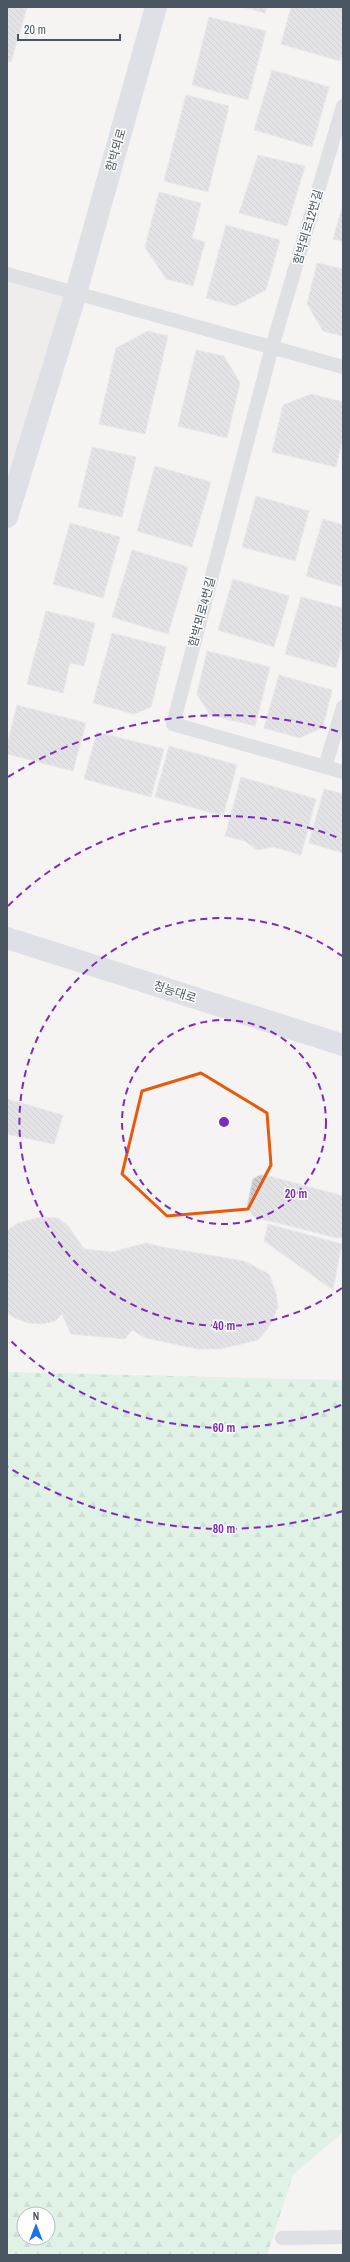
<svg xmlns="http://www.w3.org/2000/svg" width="350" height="2262" viewBox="0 0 350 2262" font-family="'Archivo Narrow','Noto Sans KR',sans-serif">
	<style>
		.education { fill: #e6e4e5 }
		.forest { fill: url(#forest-firs); fill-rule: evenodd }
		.building { fill: url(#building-back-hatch); stroke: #d7d9de }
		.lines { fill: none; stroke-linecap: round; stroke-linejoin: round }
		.lane { stroke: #c1cad2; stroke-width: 14 }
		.secondary { stroke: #c1cbd6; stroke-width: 22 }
		.marked { fill: none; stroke: #e8590c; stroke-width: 3; stroke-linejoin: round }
		.ring { fill: none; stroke: #7b2cbf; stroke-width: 2; stroke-dasharray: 7 5 }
		.labels { text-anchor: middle; stroke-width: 3; stroke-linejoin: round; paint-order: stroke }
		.street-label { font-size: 12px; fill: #4a5661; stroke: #fff }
		.centre { fill: #7b2cbf; stroke: #fff; stroke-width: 2 }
		.ring-label { font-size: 12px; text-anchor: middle; font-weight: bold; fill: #7b2cbf; stroke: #fff; stroke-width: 3; stroke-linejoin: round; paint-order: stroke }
	</style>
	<defs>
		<pattern id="forest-firs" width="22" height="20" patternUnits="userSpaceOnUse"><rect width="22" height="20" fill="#c3f1d5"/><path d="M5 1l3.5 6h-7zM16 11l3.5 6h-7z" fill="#a0c6b0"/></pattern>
		<pattern id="building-back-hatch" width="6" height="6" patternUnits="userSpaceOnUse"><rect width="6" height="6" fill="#cdcfd5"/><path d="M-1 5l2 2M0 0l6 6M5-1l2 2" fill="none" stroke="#a8abb0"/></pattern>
	</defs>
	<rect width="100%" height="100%" fill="#f5f3f3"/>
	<path class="education" d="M7 274 76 293 7 517Z"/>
	<path class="forest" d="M7 1372 343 1380V2132L293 2175 267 2255H7ZM24 2214H48V2238H24Z"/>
	<path class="building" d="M7 7H27L11 62 7 61Z
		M243 7H267L265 13Z
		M291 7H343V51L340 61 281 44Z
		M209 17 266 31 248 100 192 85Z
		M272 70 329 87 312 147 254 130Z
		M186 95 229 106 208 192 164 181Z
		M258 155 305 166 287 226 239 213Z
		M159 192 201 203 192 238 205 242 193 286 166 279 145 247Z
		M343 204V242L333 239Z
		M226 225 280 240 266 290 235 306 206 298Z
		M317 263 343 269V336L323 331 307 304Z
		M148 331 168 336 145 434 99 424 116 348Z
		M196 350 224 356 240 383 227 438 178 426Z
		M311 394 343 402V437L336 467 272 452 283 405Z
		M92 447 136 457 122 517 78 507Z
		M155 466 211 482 192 547 137 531Z
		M256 496 309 511 295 561 242 547Z
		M323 519 343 525V587L306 576Z
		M70 523 120 537 103 598 53 584Z
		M132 550 188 567 168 634 112 617Z
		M233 579 289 596 274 647 218 630Z
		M301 597 343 608V642L336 668 285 654Z
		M46 611 95 623 84 666 70 663 63 693 27 684Z
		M112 633 166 647 151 707 134 714 93 703Z
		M207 651 270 667 255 726 210 715 197 694Z
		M279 675 332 690 323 727 300 738 264 728Z
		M17 705 86 723 73 771 7 754V745Z
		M97 732 164 749 151 797 84 779Z
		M169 746 237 765 223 816 155 797Z
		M241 777 316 799 301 855 274 847 257 850 245 841 225 836Z
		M324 789 343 794V853L309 843Z
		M7 1099 63 1115 54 1144 7 1134Z
		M260 1175 269 1176 343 1196V1238H337L254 1217 247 1207 253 1179Z
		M41 1217 58 1218 68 1226 84 1249 112 1252 146 1243 162 1247 244 1261 269 1274 276 1293 278 1307 269 1327 258 1340 220 1349H197L146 1338 132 1330 125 1339 71 1334 62 1314 55 1321 42 1324 28 1323 15 1318 7 1313V1230L18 1223Z
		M268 1224 342 1244 333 1290 264 1241Z"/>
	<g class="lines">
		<path class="lane" d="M343 106 272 347 173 724 343 772
			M7 274 343 367
			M325 767 343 707
			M282 2238 343 2237"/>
		<path class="secondary" d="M7 517 76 293 156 7
			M7 938 343 1045"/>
	</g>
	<path d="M0 0H350V2262H0ZM201 1073 267 1113 271 1165 248 1209 167 1216 122 1174 142 1091Z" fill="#f5f3f3" fill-opacity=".55" fill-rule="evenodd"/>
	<path class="marked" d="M201 1073 267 1113 271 1165 248 1209 167 1216 122 1174 142 1091Z"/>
	<g class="ring">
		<circle cx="224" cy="1122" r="102"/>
		<path d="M342 1288A204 204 0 1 1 342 956"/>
		<path d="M341 1405A306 306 0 0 1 8 1338M8 906A306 306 0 0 1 341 839"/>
		<path d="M343 1511A407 407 0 0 1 8 1467M8 777A407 407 0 0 1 343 733"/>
	</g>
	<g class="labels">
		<g class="street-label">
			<text transform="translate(116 150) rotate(-74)" y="4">함박뫼로</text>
			<text transform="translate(308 227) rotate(-74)" y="4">함박뫼로12번길</text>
			<text transform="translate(202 612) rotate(-75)" y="4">함박뫼로4번길</text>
			<text transform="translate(175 992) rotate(18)" y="4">청능대로</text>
		</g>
	</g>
	<circle cx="224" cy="1122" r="6" class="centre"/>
	<g class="ring-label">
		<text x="296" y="1198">20 m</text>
		<text x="224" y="1330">40 m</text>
		<text x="224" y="1432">60 m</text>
		<text x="224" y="1533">80 m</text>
	</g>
	<rect width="350" height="2262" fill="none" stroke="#4a5661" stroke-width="16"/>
	<g transform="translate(36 2226)"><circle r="19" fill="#ffffff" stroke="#b7bbc0"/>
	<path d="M0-3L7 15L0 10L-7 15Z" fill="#1a73e8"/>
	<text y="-6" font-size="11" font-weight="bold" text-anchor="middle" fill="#4a5661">N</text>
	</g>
	<path d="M18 34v6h102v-6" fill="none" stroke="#4a5661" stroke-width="2"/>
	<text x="24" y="34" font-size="12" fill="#4a5661" stroke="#ffffff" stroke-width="3" paint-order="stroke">20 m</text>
</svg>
